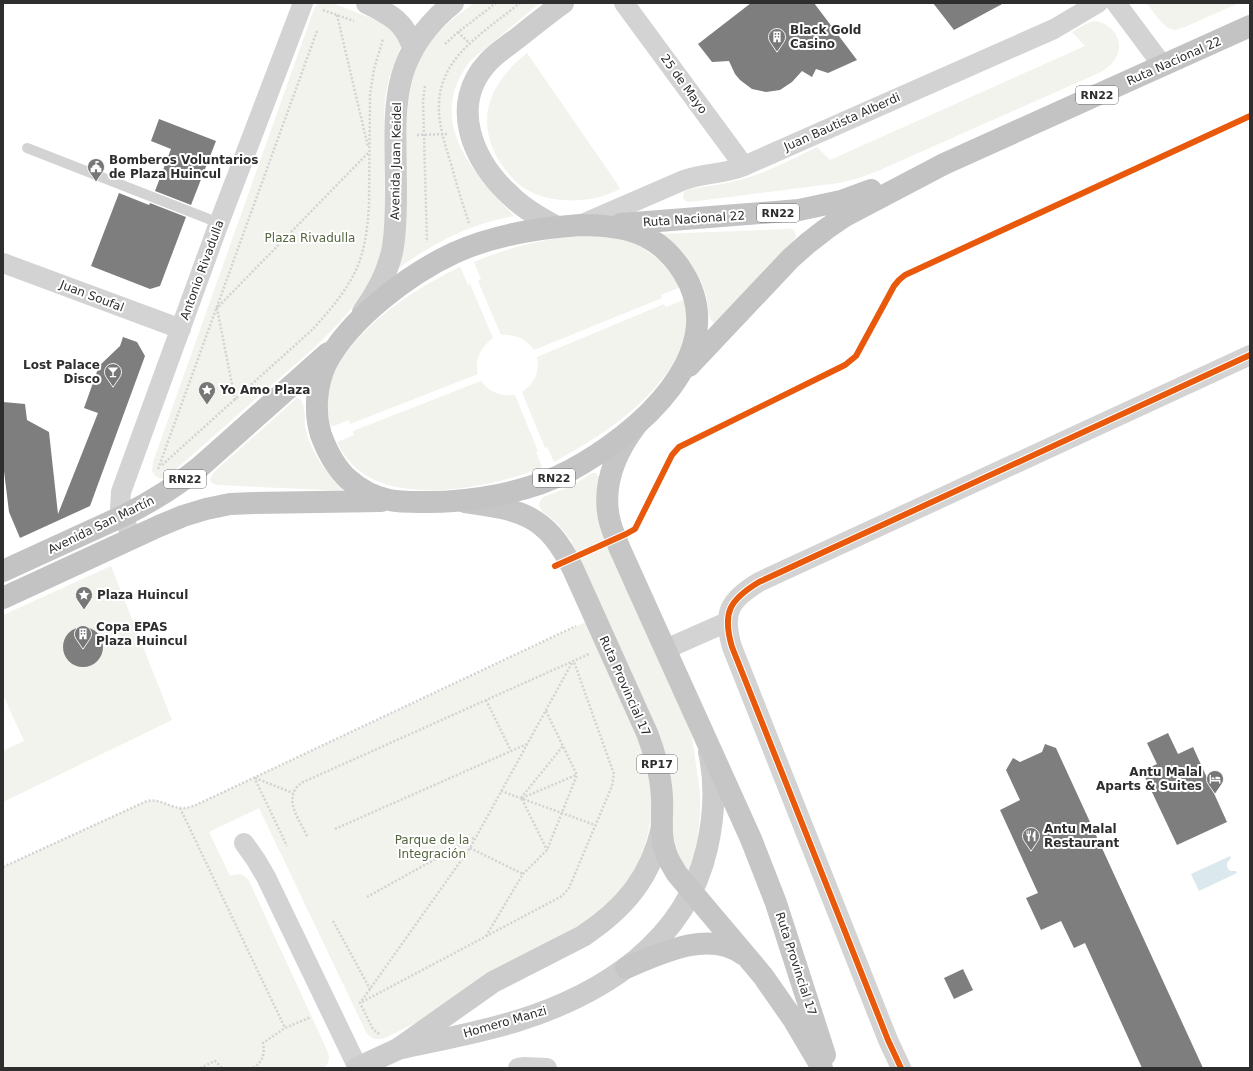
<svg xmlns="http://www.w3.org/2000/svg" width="1253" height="1071" viewBox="0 0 1253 1071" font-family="'DejaVu Sans',sans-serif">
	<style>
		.green { fill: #f1f3ec }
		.water { fill: #dbe9ee }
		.building { fill: #7e7e7e }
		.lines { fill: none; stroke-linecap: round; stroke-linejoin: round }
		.path { stroke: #d3d3d3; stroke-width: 2.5; stroke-dasharray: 2 2; stroke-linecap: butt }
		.service { stroke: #d3d3d3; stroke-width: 10 }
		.minor { stroke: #d3d3d3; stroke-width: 20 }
		.secondary { stroke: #ccc; stroke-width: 22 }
		.primary { stroke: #c6c6c6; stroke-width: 22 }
		.trunk { stroke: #c3c3c3; stroke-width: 22 }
		.cycleway-casing { stroke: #fff; stroke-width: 8 }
		.cycleway { stroke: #e8590c; stroke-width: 6 }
		.labels { text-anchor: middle; stroke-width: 4; stroke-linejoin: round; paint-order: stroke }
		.shield { fill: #fff; stroke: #6d6d6d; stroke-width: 1 }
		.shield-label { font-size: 11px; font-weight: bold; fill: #2e2e2e }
		.poi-label { font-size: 12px; font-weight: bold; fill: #2e2e2e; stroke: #fff; text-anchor: start }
		.street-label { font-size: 12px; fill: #2e2e2e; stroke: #fff }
		.park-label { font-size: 12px; fill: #556540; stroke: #fff }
	</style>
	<rect width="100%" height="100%" fill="#fff"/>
	<path class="green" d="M318 3H332L394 27 402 43 389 78 385 98 384 118 385 218V232L381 256 371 281 356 303 338 324 315 347 167 477C160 481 155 477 152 471L153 462 314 9Z
		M474 3H540L471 60C424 120 472 172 514 216 472 223 433 243 399 268 401 251 406 234 406 217 408 165 398 91 427 46 439 28 457 16 474 3Z
		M1146 3H1239L1185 27 1175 30 1170 29 1163 24Z
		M1094 21C1115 23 1127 45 1113 62 1110 66 1105 69 1101 72L880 170 859 178 839 183 690 202H687L683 198 684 192 689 189C708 186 728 184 746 178 771 171 794 158 817 147L830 160 1085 46 1072 32 1086 24Z
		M527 53 616 182 620 189C612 193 604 196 595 198 573 203 543 201 524 188 513 181 505 170 498 159 474 116 492 81 527 53Z
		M789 229H792L795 232 796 237 794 240 720 320 715 323C706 319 709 303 706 295 697 266 683 252 660 234Z
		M574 236H610L633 243 643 248 661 261 681 287 661 295 662 298 534 350C525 338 516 334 501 335L478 281 481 279 474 262C506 248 540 240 574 236Z
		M460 267 468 285 470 284 493 338C481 347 474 359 478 374L350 424 349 420 331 427C329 418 327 410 327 400 331 342 412 289 460 267Z
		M686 299C686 308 688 317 687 326 687 330 685 334 684 338 669 393 601 437 554 462L547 447 545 448 522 392C535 384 540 371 537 357L664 304 666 307Z
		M481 381C489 392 501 397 515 395L538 451 536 452 542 467C498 486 420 501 375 480 357 472 345 459 337 442L354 435 353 431Z
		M297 398 301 400C306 407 304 418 305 427 311 453 326 474 346 491L217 485 212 483 210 479 213 473Z
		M592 473H596L599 477 600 526 605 544 681 708 692 737 700 793V812L698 835 695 854 689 873 684 867 676 853 652 717 571 540 558 524 542 511 539 505 540 502 543 497 570 487Z
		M111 566 172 720 3 802V751L24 741 3 695V615Z
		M586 622 640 738 650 778 652 807 650 821 648 834 639 863 631 877 600 913 432 1015 385 1038C377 1041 371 1039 366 1032L259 808 209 832 230 876C238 874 244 873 249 881L327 1050C330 1057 330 1063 324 1068H3V867L147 801C161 798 171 809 184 808 188 808 192 806 196 805Z"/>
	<path class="water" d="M1230 856 1231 858 1227 863V867L1230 871H1236L1237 873 1199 891 1191 874Z"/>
	<path class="building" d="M751 3H814L857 60 828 73 816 69 812 77 802 71 792 82 780 90 766 92 752 89 740 80 735 74 729 61 712 62 698 44Z
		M933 3H1004L954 30Z
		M159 119 216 141 191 205 155 191 171 149 151 141Z
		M119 193 149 205 150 203 186 217 160 286 150 289 91 266Z
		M123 337 137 342 145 356 90 506 20 538 9 512 3 463V402L25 404 27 420 49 432 58 514 98 413 84 408 99 366 120 346Z
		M63 647a20 20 0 1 1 40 0a20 20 0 1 1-40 0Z
		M1168 733 1178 754 1193 747 1227 822 1177 845 1142 771 1157 764 1147 743Z
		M1045 744 1056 748 1203 1068H1142L1085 943 1074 948 1061 921 1041 930 1026 898 1038 893 1000 810 1020 800 1006 770 1013 758 1020 762 1042 752Z
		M963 969 973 990 954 999 944 978Z"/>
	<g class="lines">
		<path class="path" d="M323 10 354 21
			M337 15 368 147
			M458 32 470 44
			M445 44 457 33 496 3
			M425 86 423 100 427 242
			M417 135 448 134
			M469 223C463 205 457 186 452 167 441 132 429 99 452 64 466 42 499 20 520 3
			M235 400 217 308 369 152
			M162 465 313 329C331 309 351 286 360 260 366 242 368 223 369 205L370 95 374 69 383 39
			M158 469 317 31
			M486 700 511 751
			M254 777 287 846
			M255 778 293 793
			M501 791 595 825
			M521 798 563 746
			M522 798 576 775
			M522 799 547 850
			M180 808 285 1028
			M335 829 527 744
			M307 836C299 818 282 799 301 783L589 654
			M470 848 523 874
			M3 867 147 801C161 798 171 809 184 808 188 808 193 806 196 805L576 626
			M367 897 475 837
			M333 921 370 989
			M486 936 523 874 547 850 577 775 546 711
			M362 1002 562 896 569 888 612 786 614 774 574 662
			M379 1034 373 1029 360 1003 470 848 573 661
			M200 1068 215 1061 222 1068
			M253 1068C263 1062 265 1054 263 1043L285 1028 311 1017"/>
		<path class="service" d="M27 148 219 223"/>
		<path class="minor" d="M624 3 744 166
			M1116 3 1163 66
			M580 225 684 180C704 173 725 174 744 166L1054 29 1098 3
			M3 263 181 329
			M132 538 120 509 121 492 219 223 303 3
			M666 649 727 622
			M244 843 256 860 266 877 358 1068
			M518 1068 525 1067 547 1068
			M901 1068 888 1040 732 647C722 613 729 600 759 582L1250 355"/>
		<path class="secondary" d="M367 3C390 14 406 23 413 48
			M557 227C540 218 524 209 511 196 473 162 448 105 488 62 497 52 509 45 519 37 534 25 548 14 563 3
			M363 312C376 294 387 274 392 252 396 233 396 212 396 192 396 114 385 58 453 3
			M398 1049C438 1040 478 1033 517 1021 603 994 686 942 707 848 714 817 716 783 709 752
			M357 1068 398 1049 493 982 583 936C625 908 651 877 662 827"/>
		<path class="primary" d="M635 427C617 451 604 481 608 512 609 524 615 536 619 547L751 839 776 903 825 1055
			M465 502C521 510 546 514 573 569L647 733C655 754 661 775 662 798 663 816 659 835 666 853 668 860 673 867 677 874L763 976 793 1019 822 1068
			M626 968C661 953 709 929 744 955"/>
		<path class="trunk" d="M621 224 799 210 841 201 871 190
			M580 225C624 225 658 232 683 272 734 353 636 435 571 470 528 493 469 503 420 502 410 502 399 502 389 500 374 497 359 489 348 479 335 467 327 451 321 435 314 412 316 385 326 364 349 319 409 274 454 253 493 235 537 228 580 225Z
			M689 366 791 258 808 243 826 229 845 216 944 164 1250 26
			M3 571 123 516C151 502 177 486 201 466L328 353
			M3 598 159 526 183 516 206 509 230 504 254 503 381 501"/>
		<defs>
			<path id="cycleway" d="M555 566 626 534 635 529 672 455 679 447 845 365 856 356 894 286 899 280 905 275 1250 116
				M901 1068 888 1040 732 647C722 613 729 600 759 582L1250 355"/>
		</defs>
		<use href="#cycleway" class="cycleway-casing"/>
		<use href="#cycleway" class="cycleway"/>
	</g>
	<defs>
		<symbol id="building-pin" viewBox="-11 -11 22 30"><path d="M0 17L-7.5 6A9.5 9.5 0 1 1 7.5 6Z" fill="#777" stroke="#fff"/><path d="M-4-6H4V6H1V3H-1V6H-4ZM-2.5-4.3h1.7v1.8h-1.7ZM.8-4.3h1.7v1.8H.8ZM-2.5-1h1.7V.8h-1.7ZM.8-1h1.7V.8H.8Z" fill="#fff"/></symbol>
		<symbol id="civic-pin" viewBox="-11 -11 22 30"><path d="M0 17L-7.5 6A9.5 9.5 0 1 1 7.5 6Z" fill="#777" stroke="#fff"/><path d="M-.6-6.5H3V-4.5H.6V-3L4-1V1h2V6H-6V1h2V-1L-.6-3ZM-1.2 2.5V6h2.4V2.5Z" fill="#fff"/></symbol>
		<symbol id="bar-pin" viewBox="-11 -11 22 30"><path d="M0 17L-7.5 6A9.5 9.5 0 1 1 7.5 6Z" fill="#777" stroke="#fff"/><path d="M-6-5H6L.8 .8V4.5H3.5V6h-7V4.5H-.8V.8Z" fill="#fff"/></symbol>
		<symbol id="sight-pin" viewBox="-11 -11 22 30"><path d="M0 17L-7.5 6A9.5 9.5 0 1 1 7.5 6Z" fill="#777" stroke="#fff"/><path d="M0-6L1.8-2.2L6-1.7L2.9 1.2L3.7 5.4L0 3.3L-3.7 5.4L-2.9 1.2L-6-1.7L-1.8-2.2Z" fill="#fff"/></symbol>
		<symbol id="hotel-pin" viewBox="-11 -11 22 30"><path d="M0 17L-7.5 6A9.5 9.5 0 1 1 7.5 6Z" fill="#777" stroke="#fff"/><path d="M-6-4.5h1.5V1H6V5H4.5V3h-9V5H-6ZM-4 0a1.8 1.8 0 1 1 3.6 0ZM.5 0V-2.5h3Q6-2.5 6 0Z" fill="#fff"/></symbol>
		<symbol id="restaurant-pin" viewBox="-11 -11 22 30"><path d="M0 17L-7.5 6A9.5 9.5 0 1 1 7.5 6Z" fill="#777" stroke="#fff"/><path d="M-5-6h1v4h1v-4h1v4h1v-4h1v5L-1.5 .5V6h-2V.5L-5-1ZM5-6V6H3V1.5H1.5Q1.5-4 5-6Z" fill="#fff"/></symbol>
	</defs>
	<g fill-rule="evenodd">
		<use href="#building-pin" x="767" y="27" width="20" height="27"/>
		<use href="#civic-pin" x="86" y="157" width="20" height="27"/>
		<use href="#bar-pin" x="103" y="362" width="20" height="27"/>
		<use href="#sight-pin" x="197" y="380" width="20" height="27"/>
		<use href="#sight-pin" x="74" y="585" width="20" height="27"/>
		<use href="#building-pin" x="73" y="624" width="20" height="27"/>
		<use href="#hotel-pin" x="1205" y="769" width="20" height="27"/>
		<use href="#restaurant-pin" x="1021" y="826" width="20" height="27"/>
	</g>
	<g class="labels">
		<g class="shield">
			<rect x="1076" y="86" width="42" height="18" rx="3"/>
			<rect x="757" y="204" width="42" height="18" rx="3"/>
			<rect x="533" y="469" width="42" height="18" rx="3"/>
			<rect x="164" y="470" width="42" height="18" rx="3"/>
			<rect x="637" y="755" width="40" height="18" rx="3"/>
		</g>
		<g class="shield-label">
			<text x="1097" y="99">RN22</text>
			<text x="778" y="217">RN22</text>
			<text x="554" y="482">RN22</text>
			<text x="185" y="483">RN22</text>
			<text x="657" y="768">RP17</text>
		</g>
		<g class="poi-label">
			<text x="790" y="34">Black Gold<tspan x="790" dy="14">Casino</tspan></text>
			<text x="109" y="164">Bomberos Voluntarios<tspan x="109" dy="14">de Plaza Huincul</tspan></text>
			<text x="100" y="369" text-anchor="end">Lost Palace<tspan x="100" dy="14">Disco</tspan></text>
			<text x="220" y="394">Yo Amo Plaza</text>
			<text x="97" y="599">Plaza Huincul</text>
			<text x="96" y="631">Copa EPAS<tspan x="96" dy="14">Plaza Huincul</tspan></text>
			<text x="1202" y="776" text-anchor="end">Antu Malal<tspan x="1202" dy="14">Aparts &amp; Suites</tspan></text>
			<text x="1044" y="833">Antu Malal<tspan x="1044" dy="14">Restaurant</tspan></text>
		</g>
		<g class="street-label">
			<text transform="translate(1174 61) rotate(-24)" y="4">Ruta Nacional 22</text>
			<text transform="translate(684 84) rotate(54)" y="4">25 de Mayo</text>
			<text transform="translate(842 122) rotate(-24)" y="4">Juan Bautista Alberdi</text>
			<text transform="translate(396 161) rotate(-89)" y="4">Avenida Juan Keidel</text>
			<text transform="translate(694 219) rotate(-4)" y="4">Ruta Nacional 22</text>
			<text transform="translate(202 270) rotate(-70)" y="4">Antonio Rivadulla</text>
			<text transform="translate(92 296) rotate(21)" y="4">Juan Soufal</text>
			<text transform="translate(101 525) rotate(-26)" y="4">Avenida San Martín</text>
			<text transform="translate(625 686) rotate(66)" y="4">Ruta Provincial 17</text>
			<text transform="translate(796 964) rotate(72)" y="4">Ruta Provincial 17</text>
			<text transform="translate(505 1022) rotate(-16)" y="4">Homero Manzi</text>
		</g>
		<g class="park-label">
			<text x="310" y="242">Plaza Rivadulla</text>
			<text x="432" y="844">Parque de la<tspan x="432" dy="14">Integración</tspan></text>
		</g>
	</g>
	<rect width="1253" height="1071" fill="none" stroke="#2e2e2e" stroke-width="8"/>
</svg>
